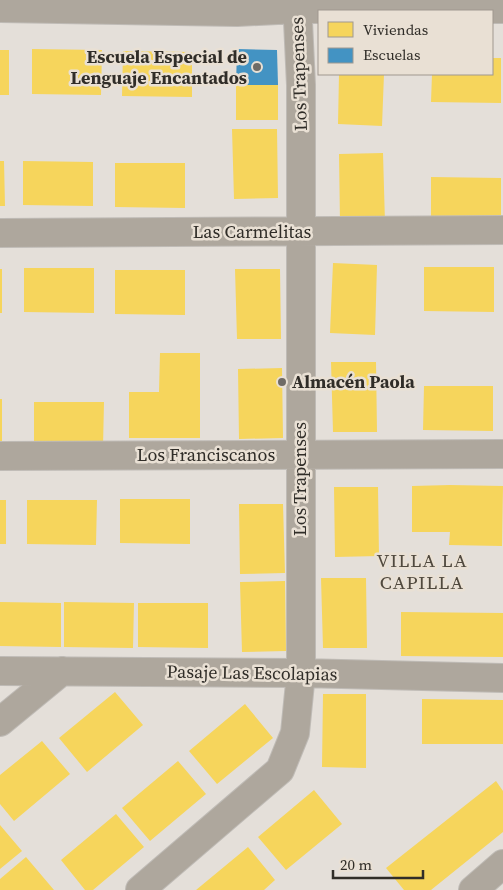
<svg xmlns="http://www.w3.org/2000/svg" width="503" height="890" viewBox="0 0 503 890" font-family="'Source Serif 4',serif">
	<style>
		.homes { fill: #f6d55c }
		.schools { fill: #4393c3 }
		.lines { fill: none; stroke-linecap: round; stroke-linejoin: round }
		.minor-casing { stroke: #bfbbb6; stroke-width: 30 }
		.minor { stroke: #aea79d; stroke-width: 28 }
		.poi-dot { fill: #6f6b66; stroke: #e9e0d4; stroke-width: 2 }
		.labels { text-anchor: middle; stroke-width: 5; stroke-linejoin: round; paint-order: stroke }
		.poi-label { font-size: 18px; font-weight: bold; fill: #302d28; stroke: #e9e0d4; text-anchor: end }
		.street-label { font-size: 18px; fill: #302d28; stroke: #e9e0d4 }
		.neighbourhood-label { font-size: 19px; letter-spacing: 1px; fill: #50493e; stroke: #e9e0d4 }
	</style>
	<rect width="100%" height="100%" fill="#e4dfd9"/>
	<path class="homes" d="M32 49 102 50 101 95 32 94Z
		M0 50H9V95H0Z
		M123 51 192 52V97L122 96Z
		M492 58H501V103L431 102 432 74H492Z
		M339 74H384L382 126 338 124Z
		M236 85H278V120H236Z
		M232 129H277L278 198 234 199Z
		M383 153 385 223H340L339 154Z
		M0 161H4L5 206H0Z
		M23 161 93 162V206L23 205Z
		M115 163H185V208L115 207Z
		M431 177 501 178V222L431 221Z
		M333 263 377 265 375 335 330 333Z
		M424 267H494V312L424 311Z
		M24 268H94V313L24 312Z
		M0 269H2V313H0Z
		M235 269H280L281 339H237Z
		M115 270H185V315L115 314Z
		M160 353H200V438H129V392H159Z
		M331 362H376L377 432H333Z
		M282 368 283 438 239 439 238 369Z
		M424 386H493V431L423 430Z
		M0 399H2V443H0Z
		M34 402H104L103 447 34 446Z
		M450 485 503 486 502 546 449 545 450 532H412V486Z
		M334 487H378L379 556 335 557Z
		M120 499H190V544L120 543Z
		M0 500H6V544H0Z
		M27 500H97L96 545 27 544Z
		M239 504H283L285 573 240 574Z
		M321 578H366L367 648H323Z
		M285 581 286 651 242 652 240 582Z
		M0 602 61 603V647L0 646Z
		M64 602 134 603 133 648 64 647Z
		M138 603H208V648L138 647Z
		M401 612 503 613V657L401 656Z
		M115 692 143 725 87 772 59 738Z
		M323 694H366V768L322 767Z
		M422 699 503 700V744H422Z
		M245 704 273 738 217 784 189 751Z
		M42 741 70 774 14 821 0 804V775Z
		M178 761 206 794 150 841 122 808Z
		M496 781 503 791V832L431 890H404L386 868Z
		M314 790 342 824 286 870 258 837Z
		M116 814 144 847 93 890H85L61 860Z
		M0 825 22 851 0 869Z
		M248 847 275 880 264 890H196Z
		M26 857 54 890H0V879Z"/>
	<path class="schools" d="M237 49 277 50 278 85H236Z"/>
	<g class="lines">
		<defs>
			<path id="minor" d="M0 8 237 12 297 9H503
				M0 233 503 230
				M0 456 503 454
				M0 671 301 673 503 678
				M0 722 62 671
				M140 890 280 770 295 733 301 673V85L297 0
				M473 890 503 864"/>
		</defs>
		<use href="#minor" class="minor-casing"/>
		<use href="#minor" class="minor"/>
	</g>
	<g class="poi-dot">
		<circle cx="257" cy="67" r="5"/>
		<circle cx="282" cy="382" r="5"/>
	</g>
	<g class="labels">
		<g class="poi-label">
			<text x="247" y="63">Escuela Especial de<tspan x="247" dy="21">Lenguaje Encantados</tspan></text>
			<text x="292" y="388" text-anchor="start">Almacén Paola</text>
		</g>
		<g class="street-label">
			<text transform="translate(299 74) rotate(-92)" y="6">Los Trapenses</text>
			<text x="252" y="238">Las Carmelitas</text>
			<text x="206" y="461">Los Franciscanos</text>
			<text transform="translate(300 479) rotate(-90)" y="6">Los Trapenses</text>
			<text transform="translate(252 673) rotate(1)" y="6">Pasaje Las Escolapias</text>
		</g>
		<g class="neighbourhood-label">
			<text x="422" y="567">VILLA LA<tspan x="422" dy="22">CAPILLA</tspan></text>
		</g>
	</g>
	<rect x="318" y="10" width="175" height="65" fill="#e9e0d4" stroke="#9f988f"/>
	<rect x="328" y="22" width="25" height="15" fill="#f6d55c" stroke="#9f988f"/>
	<text x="363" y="35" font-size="15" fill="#302d28">Viviendas</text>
	<rect x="328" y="48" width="25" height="15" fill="#4393c3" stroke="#9f988f"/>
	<text x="363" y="60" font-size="15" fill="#302d28">Escuelas</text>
	<path d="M333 870v8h90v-8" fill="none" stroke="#302d28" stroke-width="2.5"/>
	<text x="340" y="870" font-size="15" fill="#302d28" stroke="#e9e0d4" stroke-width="4" paint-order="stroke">20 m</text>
</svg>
